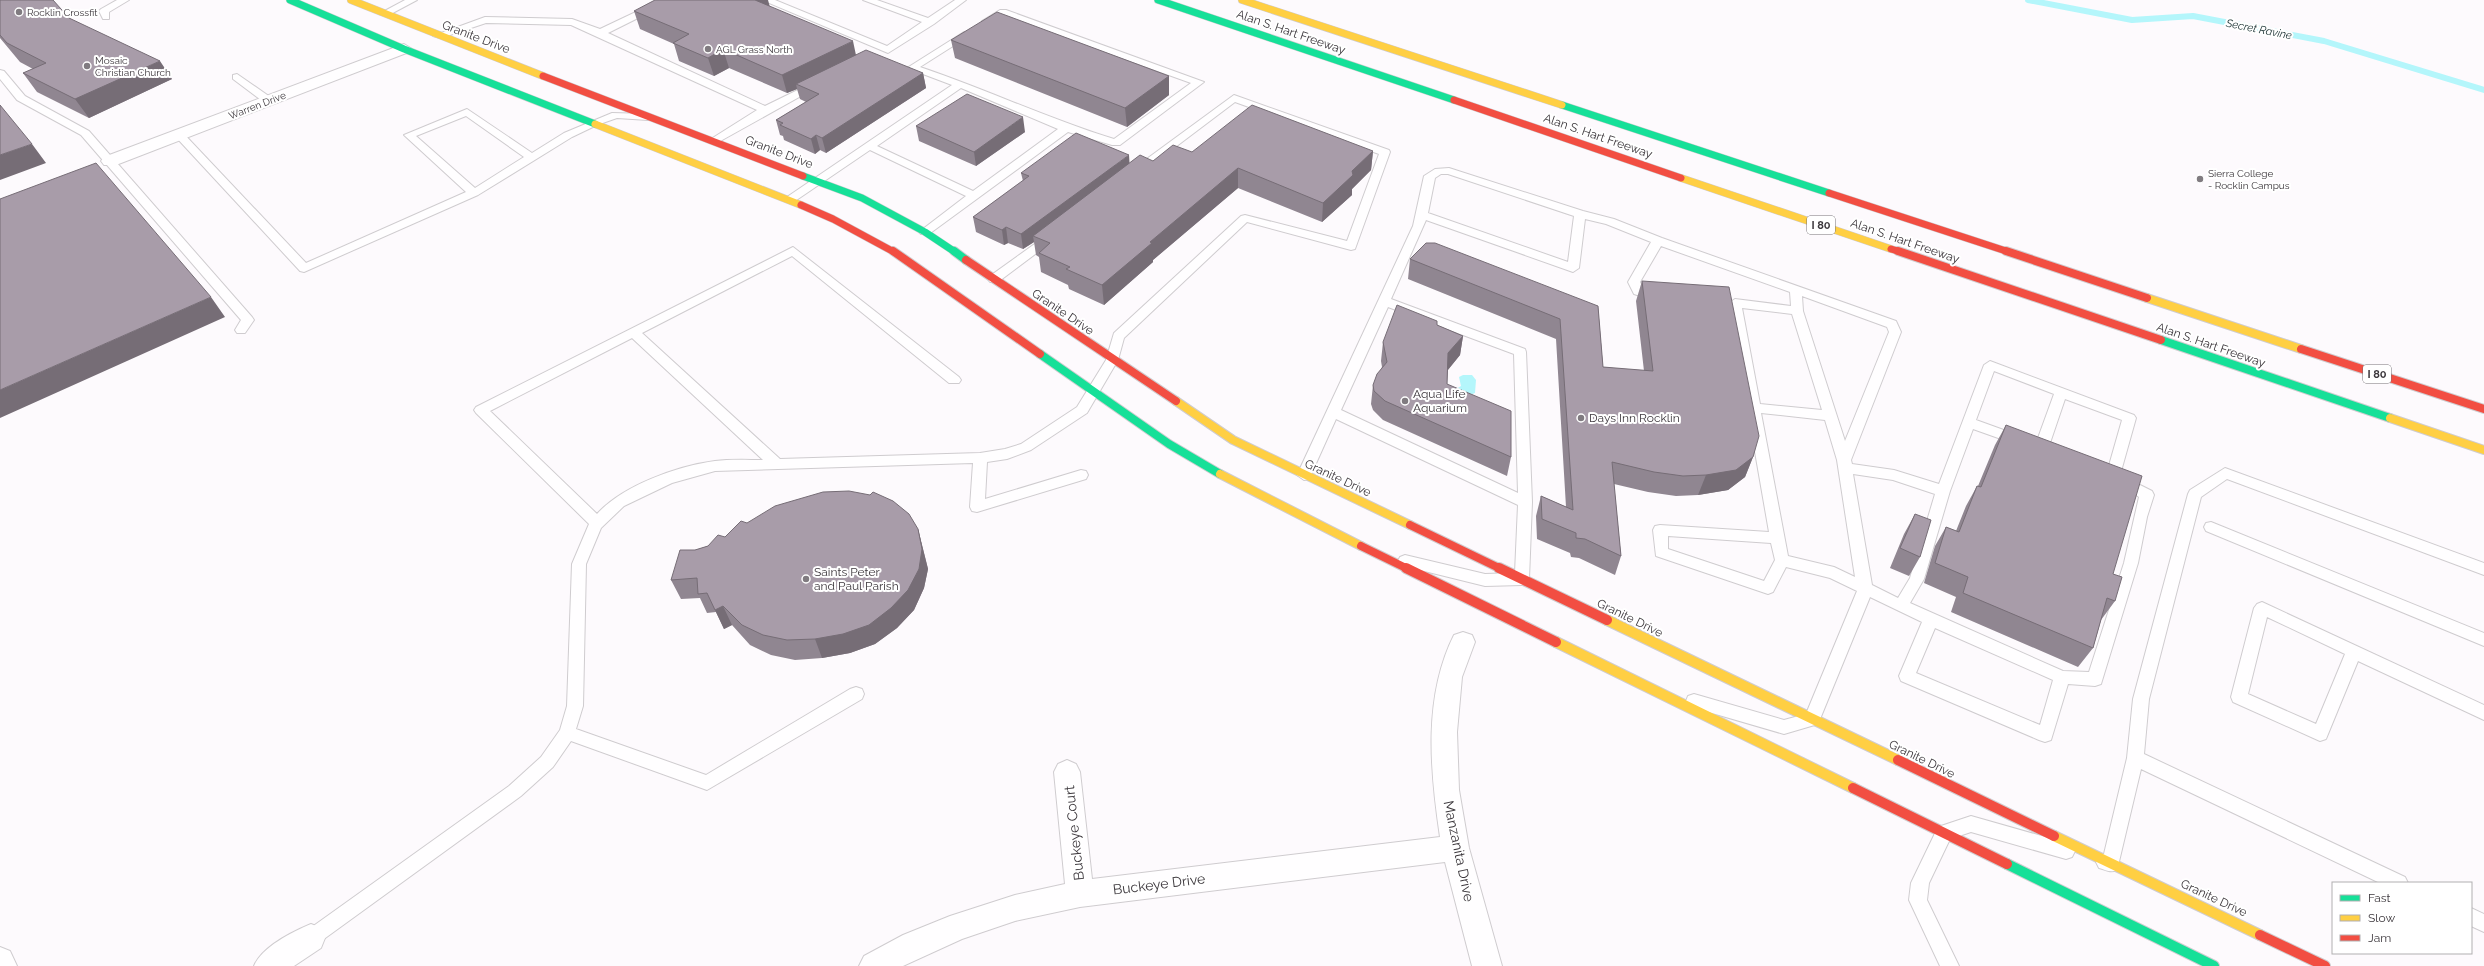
<svg xmlns="http://www.w3.org/2000/svg" width="2484" height="966" viewBox="0 0 2484 966" font-family="Raleway,sans-serif">
	<style>
		.water { fill: #b4f6fb }
		.lines { fill: none; stroke-linecap: round; stroke-linejoin: round }
		.stream { stroke: #b4f6fb; stroke-width: 6 }
		.lane-casing { stroke: #cfcccf; stroke-width: 2 }
		.street-casing { stroke: #cfcccf; stroke-width: 2 }
		.fast-far2-casing { stroke: #cfcccf; stroke-width: 8 }
		.fast-far1-casing { stroke: #cfcccf; stroke-width: 10 }
		.fast-casing { stroke: #cfcccf; stroke-width: 12 }
		.slow-far2-casing { stroke: #cfcccf; stroke-width: 8 }
		.slow-far1-casing { stroke: #cfcccf; stroke-width: 10 }
		.slow-casing { stroke: #cfcccf; stroke-width: 12 }
		.jam-far2-casing { stroke: #cfcccf; stroke-width: 8 }
		.jam-far1-casing { stroke: #cfcccf; stroke-width: 10 }
		.jam-casing { stroke: #cfcccf; stroke-width: 12 }
		.lane { fill: #fffeff; fill-rule: evenodd }
		.street { fill: #fffeff; fill-rule: evenodd }
		.fast-far2 { stroke: #16e098; stroke-width: 7 }
		.fast-far1 { stroke: #16e098; stroke-width: 8 }
		.fast { stroke: #16e098; stroke-width: 10 }
		.slow-far2 { stroke: #ffcf43; stroke-width: 7 }
		.slow-far1 { stroke: #ffcf43; stroke-width: 8 }
		.slow { stroke: #ffcf43; stroke-width: 10 }
		.jam-far2 { stroke: #f24e42; stroke-width: 7 }
		.jam-far1 { stroke: #f24e42; stroke-width: 8 }
		.jam { stroke: #f24e42; stroke-width: 10 }
		.wall { fill: #908691 }
		.shaded-wall { fill: #766d76 }
		.building { fill: #a89ca9; stroke: #766d76 }
		.poi-dot { fill: #807b80; stroke: #fff; stroke-width: 1.5 }
		.labels { text-anchor: middle; stroke-width: 4; stroke-linejoin: round; paint-order: stroke }
		.far-poi-label { font-size: 10px; fill: #3c373c; stroke: #fff; text-anchor: start }
		.far-street-label { font-size: 10px; fill: #3c373c; stroke: #fff }
		.far-water-label { font-size: 11px; font-style: italic; fill: #203738; stroke: #fff }
		.shield { fill: #fff; stroke: #767376; stroke-width: 1 }
		.shield-label { font-size: 11px; font-weight: bold; fill: #3c373c }
		.street-label { font-size: 12px; fill: #3c373c; stroke: #fff }
		.poi-label { font-size: 12px; fill: #3c373c; stroke: #fff; text-anchor: start }
		.near-street-label { font-size: 14px; fill: #3c373c; stroke: #fff }
	</style>
	<rect width="100%" height="100%" fill="#fdfafd"/>
	<path class="water" d="M1463 375H1472L1476 380 1475 393 1470 395 1453 391 1461 386 1459 377Z"/>
	<g class="lines">
		<path class="stream" d="M2028 0 2132 20 2193 16 2324 41 2484 90"/>
		<defs>
			<path id="lane" d="M117 0H129L109 12V19H103L99 11 101 9Z
				M405 0H417L387 16 379 14Z
				M661 0H674L608 33 765 106 810 84 814 83 819 86 715 144 711 143V139L757 110 571 25 486 23 441 38 433 36 485 17 572 19 600 29Z
				M762 0H775L887 46 922 22 863 0H877L928 18 955 0H966L934 24 888 53Z
				M1000 10H1006L1204 82 1120 145H1112L1068 132 929 234H921L919 232 966 196 870 150 795 201H787V197L952 85 907 68 964 32 972 34 920 67C986 89 1048 119 1114 139L1191 83 1004 16 988 25H982V21ZM961 88 1058 129 973 191 877 146Z
				M0 70 4 71 25 96 89 131 252 317 254 320 245 333H237L235 330 241 320 81 135 17 100 0 79Z
				M237 74 273 99V103H265L233 79V75Z
				M1234 95 1389 150 1390 152 1355 249 1351 250 1247 222 1124 338 1118 360 1087 413 1031 450 1007 459 987 462 985 499 1081 470 1086 471 1088 475 1086 479 977 512 972 511 970 507 973 463 715 471 672 483 624 506 601 528 586 564 583 706 576 729 706 775 850 689 856 687 862 689 864 694 862 699 707 790 571 741 553 767 521 796 317 944 311 947 305 944 302 938 305 932 509 786 541 757 560 730 567 706 572 564 589 524 476 413 474 410 476 407 793 247 959 377 961 380 959 383H949L792 256 642 333 780 459 980 453 1005 449 1021 444 1077 407 1106 360 1114 333 1241 216 1245 215 1347 241 1379 154 1235 102 1141 173H1133V169ZM632 338 763 460C748 460 730 459 715 461 677 466 622 486 597 514L490 411Z
				M467 109 532 153 564 133 612 113 648 114 653 117 648 120 617 118 597 125 572 137 478 195 304 272 300 271 174 135 179 132 183 133 306 263 466 192 404 135ZM466 116 524 157 475 188 416 136Z
				M1449 168 1583 211 1614 219 1662 238 1896 321 1901 332 1851 460 1852 464 1894 470 1939 484 1984 365 1990 361 2134 415 2136 418 2120 475 2152 491 2154 495 2147 517 2138 563 2101 684 2095 686 2068 684 2051 740 2045 742 2039 740 1901 681 1899 676 1922 622 1870 597 1818 724 1784 734 1688 706 1686 701 1688 696 1694 694 1784 720 1806 714 1857 591 1830 578 1786 567 1773 592 1768 594 1656 556 1653 530 1655 526 1660 525 1769 532 1729 303 1735 299 1791 306 1790 292 1661 246 1640 282 1643 288 1660 294 1662 297 1656 301 1634 294 1628 282 1651 242 1606 224 1585 219 1579 268 1573 272 1426 220 1391 299 1525 349 1526 352 1532 502 1529 579 1527 583 1522 585 1485 586 1400 565 1398 561 1400 557 1405 555 1485 574 1515 573 1518 505 1336 419 1309 479 1304 480 1297 475 1413 226 1424 176 1435 169ZM1441 174H1448L1574 216 1568 262 1428 213 1435 178ZM1802 296 1887 327 1889 332 1845 441 1803 311ZM1388 307 1514 354 1518 493 1341 410ZM1742 308 1792 314 1822 410 1760 404ZM1994 371 2054 394 2034 449 2036 452 2050 457 2057 452 2055 449 2049 446 2065 399 2122 420 2108 469H2100L2098 473 2100 477 2114 481 2139 497 2124 563 2089 672 2063 671 1910 603 1924 579 1950 491 1973 429 2018 445 2025 440 2023 437 1976 420ZM1761 413 1825 420 1837 460 1855 577 1834 567 1788 556ZM1853 474 1893 480 1935 494 1910 578 1898 598 1872 585ZM1668 536 1771 543 1775 560 1764 581 1668 549ZM1935 628 2053 680 2040 725 1916 673Z
				M1050 233 1056 237 1054 240 998 282H990L988 279 990 276Z
				M2225 468 2484 563V575L2227 479 2201 497 2149 699 2144 754 2405 877 2408 883H2380L2141 769 2117 870C2110 873 2106 870 2099 868L2096 862 2099 856 2104 854 2127 758 2133 699 2188 494 2190 490Z
				M2211 522 2484 633V646L2206 531 2204 527 2206 523Z
				M2262 602 2484 705V720L2358 661 2328 734 2326 739 2320 741 2233 702 2231 697 2254 608 2257 604ZM2267 617 2345 654 2316 724 2248 694Z
				M1971 816 2066 843 2072 845 2075 851 2072 857 2066 859 1971 832 1950 839 1929 883 1927 900 1959 966H1940L1909 900 1911 883 1938 827Z
				M2471 908 2484 914V932L2471 926Z"/>
			<path id="street" d="M404 44 412 49 409 52 116 165H104L101 161 104 157Z
				M1463 632 1472 635 1475 642 1462 677 1457 732 1459 790 1469 848 1502 966H1472L1445 862 1080 907 1015 921 962 939 903 966H859L864 956 903 935 950 916 1015 895 1065 884 1054 772 1058 764 1067 760 1076 764 1080 772 1092 879 1440 837C1430 770 1423 697 1454 635Z
				M311 924 321 928 325 938 321 948 294 966H254C262 947 292 932 311 924Z
				M0 947 10 951 17 966H0Z"/>
			<path id="fast-far2" d="M290 0 404 49 595 124
				M1158 0 1454 100
				M1562 105 1829 193
				M803 176 862 198 925 232 955 252"/>
			<path id="fast-far1" d="M954 251 966 260
				M2161 340 2390 418
				M1040 354 1169 444 1220 474"/>
			<path id="fast" d="M2007 864 2214 966"/>
			<path id="slow-far2" d="M351 0 543 76
				M1242 0 1562 105
				M595 124 801 205
				M1681 178 1891 249"/>
			<path id="slow-far1" d="M2147 298 2301 349
				M1176 401 1233 440 1410 525
				M2390 418 2484 450
				M1220 474 1361 546"/>
			<path id="slow" d="M1607 620 1898 760
				M1556 642 1853 788
				M2054 836 2260 935"/>
			<path id="jam-far2" d="M543 76 803 176
				M1454 100 1681 178
				M1829 193 2009 252
				M801 205 833 219 894 252
				M1891 249 1901 252"/>
			<path id="jam-far1" d="M893 251 1040 354
				M1898 251 2161 340
				M2006 251 2147 298
				M966 260 1176 401
				M2301 349 2484 409
				M1410 525 1501 569
				M1361 546 1408 569"/>
			<path id="jam" d="M1406 568 1556 642
				M1499 568 1607 620
				M1898 760 2054 836
				M1853 788 2007 864
				M2260 935 2325 966"/>
		</defs>
		<use href="#lane" class="lane-casing"/>
		<use href="#street" class="street-casing"/>
		<use href="#fast-far2" class="fast-far2-casing"/>
		<use href="#fast-far1" class="fast-far1-casing"/>
		<use href="#fast" class="fast-casing"/>
		<use href="#slow-far2" class="slow-far2-casing"/>
		<use href="#slow-far1" class="slow-far1-casing"/>
		<use href="#slow" class="slow-casing"/>
		<use href="#jam-far2" class="jam-far2-casing"/>
		<use href="#jam-far1" class="jam-far1-casing"/>
		<use href="#jam" class="jam-casing"/>
		<use href="#lane" class="lane"/>
		<use href="#street" class="street"/>
		<use href="#fast-far2" class="fast-far2"/>
		<use href="#fast-far1" class="fast-far1"/>
		<use href="#fast" class="fast"/>
		<use href="#slow-far2" class="slow-far2"/>
		<use href="#slow-far1" class="slow-far1"/>
		<use href="#slow" class="slow"/>
		<use href="#jam-far2" class="jam-far2"/>
		<use href="#jam-far1" class="jam-far1"/>
		<use href="#jam" class="jam"/>
	</g>
	<path class="wall" d="M0 0 69 18 172 79 89 118 37 92 23 73 33 69 20 62 0 38Z
		M769 6 856 55 923 73 926 88 826 153 820 150 815 154 784 140 783 136 780 135 776 120 806 102 800 99 797 89 787 93 729 68 714 76 679 61 674 44 640 29 634 11Z
		M951 40 1169 76V95L1127 127 955 58Z
		M916 126 1025 132 976 166 919 141Z
		M1373 151 1371 170 1352 189V195L1322 222 1238 188 1153 260V262L1104 305 1069 289 1068 285 1041 272 1039 257 1036 255 1034 242 1023 249 1008 243 1004 245 976 232 973 217 1023 181 1021 173 1130 163 1153 161 1192 152Z
		M1410 259 1598 306 1603 367 1644 371 1636 301 1642 281 1753 457 1745 477 1728 490 1698 495 1676 496 1648 492 1614 484 1621 556 1615 575 1579 558 1571 557 1570 553 1537 539 1536 516 1541 496 1566 507 1556 339 1408 279Z
		M1437 325 1463 336 1460 355 1448 370 1447 384 1511 457 1507 476 1383 420 1373 410 1371 404 1373 385 1382 367 1381 361 1383 342Z
		M2006 425 2113 574 2115 601 2101 620 2093 648 2078 667 1951 612 1956 597 1924 583 1935 546 1946 527 1956 531 1966 506 1977 486H1978L1995 445Z
		M1915 514 1920 557 1909 576 1890 568 1904 534Z
		M747 523 918 529 928 569 924 588 914 610 897 628 875 644 850 653 822 658 795 660 771 655 750 645 732 625 724 629 716 612 707 613 700 598 681 599 671 580 695 550 708 546 725 537Z"/>
	<path class="shaded-wall" d="M754 0H768L771 11Z
		M853 41 857 60 796 84 797 89 787 93 782 75Z
		M723 49 729 68 714 76 708 58Z
		M160 61 172 79 89 118 75 99Z
		M923 73 926 88 826 153 822 138Z
		M1169 76V95L1127 127 1125 108Z
		M1023 117 1025 132 976 166 974 152Z
		M816 135 820 150 815 154 811 139Z
		M32 144 46 163 0 180V155Z
		M1373 151 1371 170 1352 189V195L1322 222 1323 203 1352 171Z
		M1129 155 1130 170 1033 236 1034 242 1023 249 1021 234Z
		M1238 168V188L1153 260V262L1104 305 1102 285 1150 242Z
		M1006 227 1008 243 1004 245 1002 230Z
		M211 297 225 317 0 418V390Z
		M1463 336 1460 355 1446 372 1448 353Z
		M1753 457 1745 477 1728 490 1698 495 1706 475Z
		M918 529 928 569 924 588 914 610 897 628 875 644 850 653 822 658 815 639Z
		M723 606 732 625 724 629 715 610Z"/>
	<path class="building" d="M0 0H53L69 18 160 61 75 99 23 73 46 63 7 43 0 35Z
		M655 0H755L853 41 782 75 723 49 708 58 673 43 689 34 634 11Z
		M997 12 1169 76 1125 108 951 40Z
		M866 50 923 73 822 138 816 135 811 139 780 125 783 123 776 120 819 94 796 84Z
		M967 94 1023 117 974 152 916 126Z
		M0 105 32 144 0 155Z
		M1252 105 1373 151 1352 171 1353 175 1323 203 1238 168 1150 242 1152 243 1102 285 1066 269 1070 267 1039 253 1050 243 1033 236 1140 155 1153 161 1173 145 1192 152Z
		M1076 133 1129 155 1021 234 1006 227 1002 230 973 217 1029 176 1021 173Z
		M96 163 211 297 0 390V199Z
		M1426 243H1435L1598 306 1603 367 1653 371 1642 281 1729 287 1759 436 1753 457 1736 470 1706 475 1683 476 1654 472 1612 462 1621 556 1585 539 1576 538V533L1542 519 1541 496 1573 510 1560 319 1410 259Z
		M1397 305 1437 321V325L1463 336 1448 353 1447 384 1511 411V457L1385 401 1374 391 1373 385 1377 374 1387 362 1383 342Z
		M2006 425 2142 476 2113 574 2122 577 2115 601 2107 598 2093 648 1963 593 1968 577 1935 563 1946 527 1959 532 1977 486 1981 487Z
		M849 491 870 495 873 492 893 501 909 514 918 529 922 549 919 569 908 590 891 608 869 625 843 634 815 639 787 640 763 635 742 625 723 606 715 610 707 593 698 594 697 578 671 580 680 550H695L708 546 718 535 725 537 741 521 747 523 775 506 823 492Z
		M1915 514 1931 520 1920 557 1900 548Z"/>
	<g class="poi-dot">
		<circle cx="19" cy="12" r="4"/>
		<circle cx="708" cy="49" r="4"/>
		<circle cx="87" cy="66" r="4"/>
		<circle cx="2200" cy="179" r="4"/>
		<circle cx="1405" cy="401" r="4"/>
		<circle cx="1581" cy="418" r="4"/>
		<circle cx="806" cy="579" r="4"/>
	</g>
	<g class="labels">
		<g class="far-poi-label">
			<text x="27" y="16">Rocklin Crossfit</text>
			<text x="716" y="53">AGL Grass North</text>
			<text x="95" y="64">Mosaic<tspan x="95" dy="12">Christian Church</tspan></text>
			<text x="2208" y="177">Sierra College<tspan x="2208" dy="12">- Rocklin Campus</tspan></text>
		</g>
		<g class="far-street-label">
			<text transform="translate(257 105) rotate(-21)" y="4">Warren Drive</text>
		</g>
		<g class="far-water-label">
			<text transform="translate(2259 29) rotate(11)" y="4">Secret Ravine</text>
		</g>
		<g class="shield">
			<rect x="1807" y="216" width="28" height="18" rx="3"/>
			<rect x="2363" y="365" width="28" height="18" rx="3"/>
		</g>
		<g class="shield-label">
			<text x="1821" y="229">I 80</text>
			<text x="2377" y="378">I 80</text>
		</g>
		<g class="street-label">
			<text transform="translate(1291 32) rotate(19)" y="4">Alan S. Hart Freeway</text>
			<text transform="translate(476 37) rotate(21)" y="4">Granite Drive</text>
			<text transform="translate(1598 136) rotate(19)" y="4">Alan S. Hart Freeway</text>
			<text transform="translate(779 152) rotate(21)" y="4">Granite Drive</text>
			<text transform="translate(1905 241) rotate(19)" y="4">Alan S. Hart Freeway</text>
			<text transform="translate(1063 312) rotate(34)" y="4">Granite Drive</text>
			<text transform="translate(2211 345) rotate(19)" y="4">Alan S. Hart Freeway</text>
			<text transform="translate(1338 478) rotate(25)" y="4">Granite Drive</text>
			<text transform="translate(1630 618) rotate(26)" y="4">Granite Drive</text>
			<text transform="translate(1922 759) rotate(26)" y="4">Granite Drive</text>
			<text transform="translate(2214 898) rotate(25)" y="4">Granite Drive</text>
		</g>
		<g class="poi-label">
			<text x="1413" y="398">Aqua Life<tspan x="1413" dy="14">Aquarium</tspan></text>
			<text x="1589" y="422">Days Inn Rocklin</text>
			<text x="814" y="576">Saints Peter<tspan x="814" dy="14">and Paul Parish</tspan></text>
		</g>
		<g class="near-street-label">
			<text transform="translate(1074 833) rotate(-96)" y="5">Buckeye Court</text>
			<text transform="translate(1459 851) rotate(78)" y="5">Manzanita Drive</text>
			<text transform="translate(1159 884) rotate(-7)" y="5">Buckeye Drive</text>
		</g>
	</g>
	<rect x="2332" y="882" width="140" height="72" fill="#ffffff" stroke="#b1afb1"/>
	<rect x="2340" y="895" width="20" height="6" fill="#16e098" stroke="#b1afb1"/>
	<text x="2368" y="902" font-size="12" fill="#3c373c">Fast</text>
	<rect x="2340" y="915" width="20" height="6" fill="#ffcf43" stroke="#b1afb1"/>
	<text x="2368" y="922" font-size="12" fill="#3c373c">Slow</text>
	<rect x="2340" y="935" width="20" height="6" fill="#f24e42" stroke="#b1afb1"/>
	<text x="2368" y="942" font-size="12" fill="#3c373c">Jam</text>
</svg>
